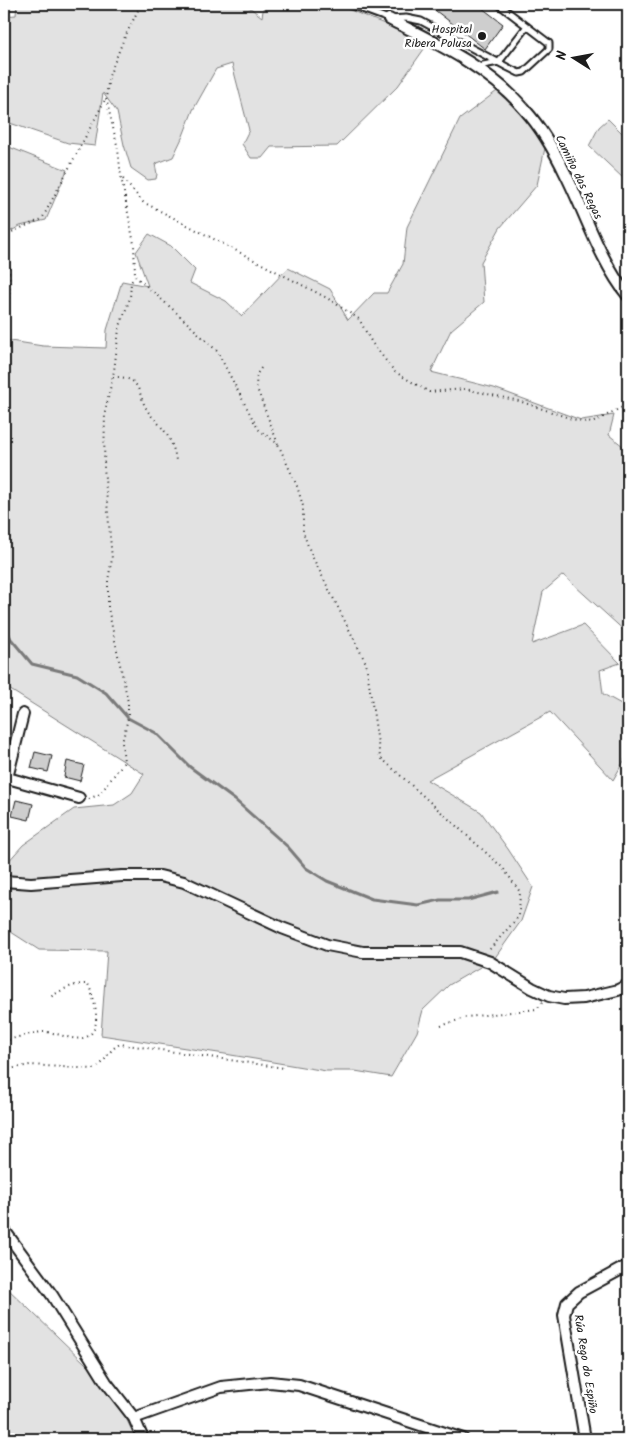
<svg xmlns="http://www.w3.org/2000/svg" width="632" height="1443" viewBox="0 0 632 1443" font-family="Kalam,sans-serif">
	<style>
		.green { fill: #e2e2e2; stroke: #7f7f7f }
		.lines { fill: none; stroke-linecap: round; stroke-linejoin: round }
		.stream { stroke: #7a7a7a; stroke-width: 3 }
		.building { fill: #cecece; stroke: #1c1c1c }
		.service-casing { stroke: #1c1c1c; stroke-width: 9 }
		.minor-casing { stroke: #1c1c1c; stroke-width: 14 }
		.path { stroke: #1c1c1c; stroke-width: 2; stroke-dasharray: 1 4; stroke-linecap: butt }
		.service { stroke: #fff; stroke-width: 5 }
		.minor { stroke: #fff; stroke-width: 10 }
		.poi-dot { fill: #1c1c1c; stroke: #fff; stroke-width: 2 }
		.labels { text-anchor: middle; stroke-width: 5; stroke-linejoin: round; paint-order: stroke }
		.poi-label { font-size: 12px; fill: #1c1c1c; stroke: #fff; text-anchor: end }
		.street-label { font-size: 12px; fill: #1c1c1c; stroke: #fff }
	</style>
	<rect width="100%" height="100%" fill="#fff"/>
	<filter id="ink" filterUnits="userSpaceOnUse"><feTurbulence type="fractalNoise" baseFrequency=".02" numOctaves="2"/><feDisplacementMap in="SourceGraphic" scale="10" xChannelSelector="R" yChannelSelector="G"/><feConvolveMatrix kernelMatrix="1 2 1 2 8 2 1 2 1" color-interpolation-filters="sRGB"/></filter>
	<g filter="url(#ink)">
		<path class="green" d="M17 4H245L262 17 264 4H338L340 6 429 42 398 86 337 146 271 147 262 158H251L242 144 249 130 232 64 216 69 193 110 183 136 173 157 155 164 157 174 156 179 148 180 131 168 124 145 117 112 103 93 95 146 68 143 4 121V16L16 15Z
			M501 88 530 119 545 148 537 185 500 228 481 262 484 302 451 330 431 372 494 388 581 420 614 415 609 435 628 450V634L563 575 543 592 532 644 583 625 620 663 600 670 603 694 623 705 628 721V754L613 780 550 712 427 780 481 812 508 849 533 887 521 921 494 959 449 985 423 1010 417 1032 391 1077 355 1071H326L225 1054 101 1035 107 951 39 950 11 932 4 924 6 864 23 845 74 809 114 805 132 793 144 774 4 686V340L43 346 106 348 107 330 122 281 148 286 136 252 149 234 171 246 195 270 190 283 226 301 242 316 288 268 330 289 348 320 374 293H387L403 264 407 227 460 119Z
			M608 119 628 139V175L624 179 589 146 599 127Z
			M4 145 67 170 46 220 20 226 4 235Z
			M4 1285 112 1389 136 1439H4Z"/>
		<g class="lines">
			<path class="stream" d="M4 623 11 639 32 664 77 675 106 693 128 718 156 733 190 767 235 800 288 847 306 868 327 881 372 899 418 905 440 900H468L498 892"/>
		</g>
		<path class="building" d="M427 4H477L503 24 485 49Z
			M35 752 52 756 48 772 31 768Z
			M67 761 84 765 80 781 64 777Z
			M16 800 33 804 29 820 12 816Z"/>
		<g class="lines">
			<defs>
				<path id="service" d="M348 4 389 19 406 18 421 21 507 67 519 73 524 72 549 49V43L498 4
					M480 68 483 65 499 62 527 26"/>
				<path id="minor" d="M389 19C438 44 490 68 526 111 543 130 555 152 566 175 586 215 600 261 628 296
					M4 777 79 798
					M7 778 23 714
					M4 881 31 883 122 876H160L184 882 282 928 327 945 363 952H460L490 962 532 988 549 996 564 999 584 998 618 990 628 985
					M4 1230 52 1295 106 1382 134 1418 143 1439
					M134 1418 221 1387 270 1382 299 1385 463 1439
					M585 1439 564 1315 567 1303 579 1292 627 1266"/>
			</defs>
			<use href="#service" class="service-casing"/>
			<use href="#minor" class="minor-casing"/>
			<path class="path" d="M123 179 143 202 327 298 359 319 372 343 395 372 429 392 465 389 519 401 572 419 592 423 628 404
				M135 276 178 314 217 351 258 429 278 444 297 486 303 506V532L311 554 366 663 380 757 503 868 520 892 519 916 489 950
				M4 343 10 288 7 234 42 219 106 98
				M261 368 257 374 256 386 278 444
				M113 377C119 377 126 377 132 381 140 386 141 400 146 408 150 416 158 422 163 429 170 438 175 450 176 461
				M89 799 100 794 124 762 122 743 128 718V702L108 608V580L112 559 104 467 105 412 114 371 119 329 130 298 131 282 135 276 134 244 121 177 118 149 106 98 109 76 123 41 141 4
				M441 1026 467 1017 537 1009 542 1003
				M4 1041C16 1038 33 1032 45 1032 57 1032 71 1041 83 1038 105 1033 94 997 88 984 74 983 61 990 49 998
				M4 1070 30 1065 94 1069C107 1063 105 1052 120 1044L284 1068"/>
			<use href="#service" class="service"/>
			<use href="#minor" class="minor"/>
		</g>
	</g>
	<circle class="poi-dot" cx="482" cy="36" r="5"/>
	<g class="labels">
		<g class="poi-label">
			<text x="472" y="33">Hospital<tspan x="472" dy="14">Ribera Polusa</tspan></text>
		</g>
		<g class="street-label">
			<text transform="translate(579 177) rotate(64)" y="4">Camiño das Regas</text>
			<text transform="translate(586 1364) rotate(81)" y="4">Rúa Rego do Espiño</text>
		</g>
	</g>
	<rect width="632" height="1443" fill="none" stroke="#fff" stroke-width="20"/>
	<rect x="10" y="10" width="612" height="1423" fill="none" stroke="#1c1c1c" stroke-width="2" filter="url(#ink)"/>
	<g transform="translate(574 58) rotate(281)" stroke="#ffffff" stroke-width="4" paint-order="stroke">
	<path d="M0-4L9 19L0 12L-9 19Z" fill="#1c1c1c"/>
	<text y="-8" font-size="14" font-weight="bold" text-anchor="middle" fill="#1c1c1c">N</text>
	</g>
</svg>
